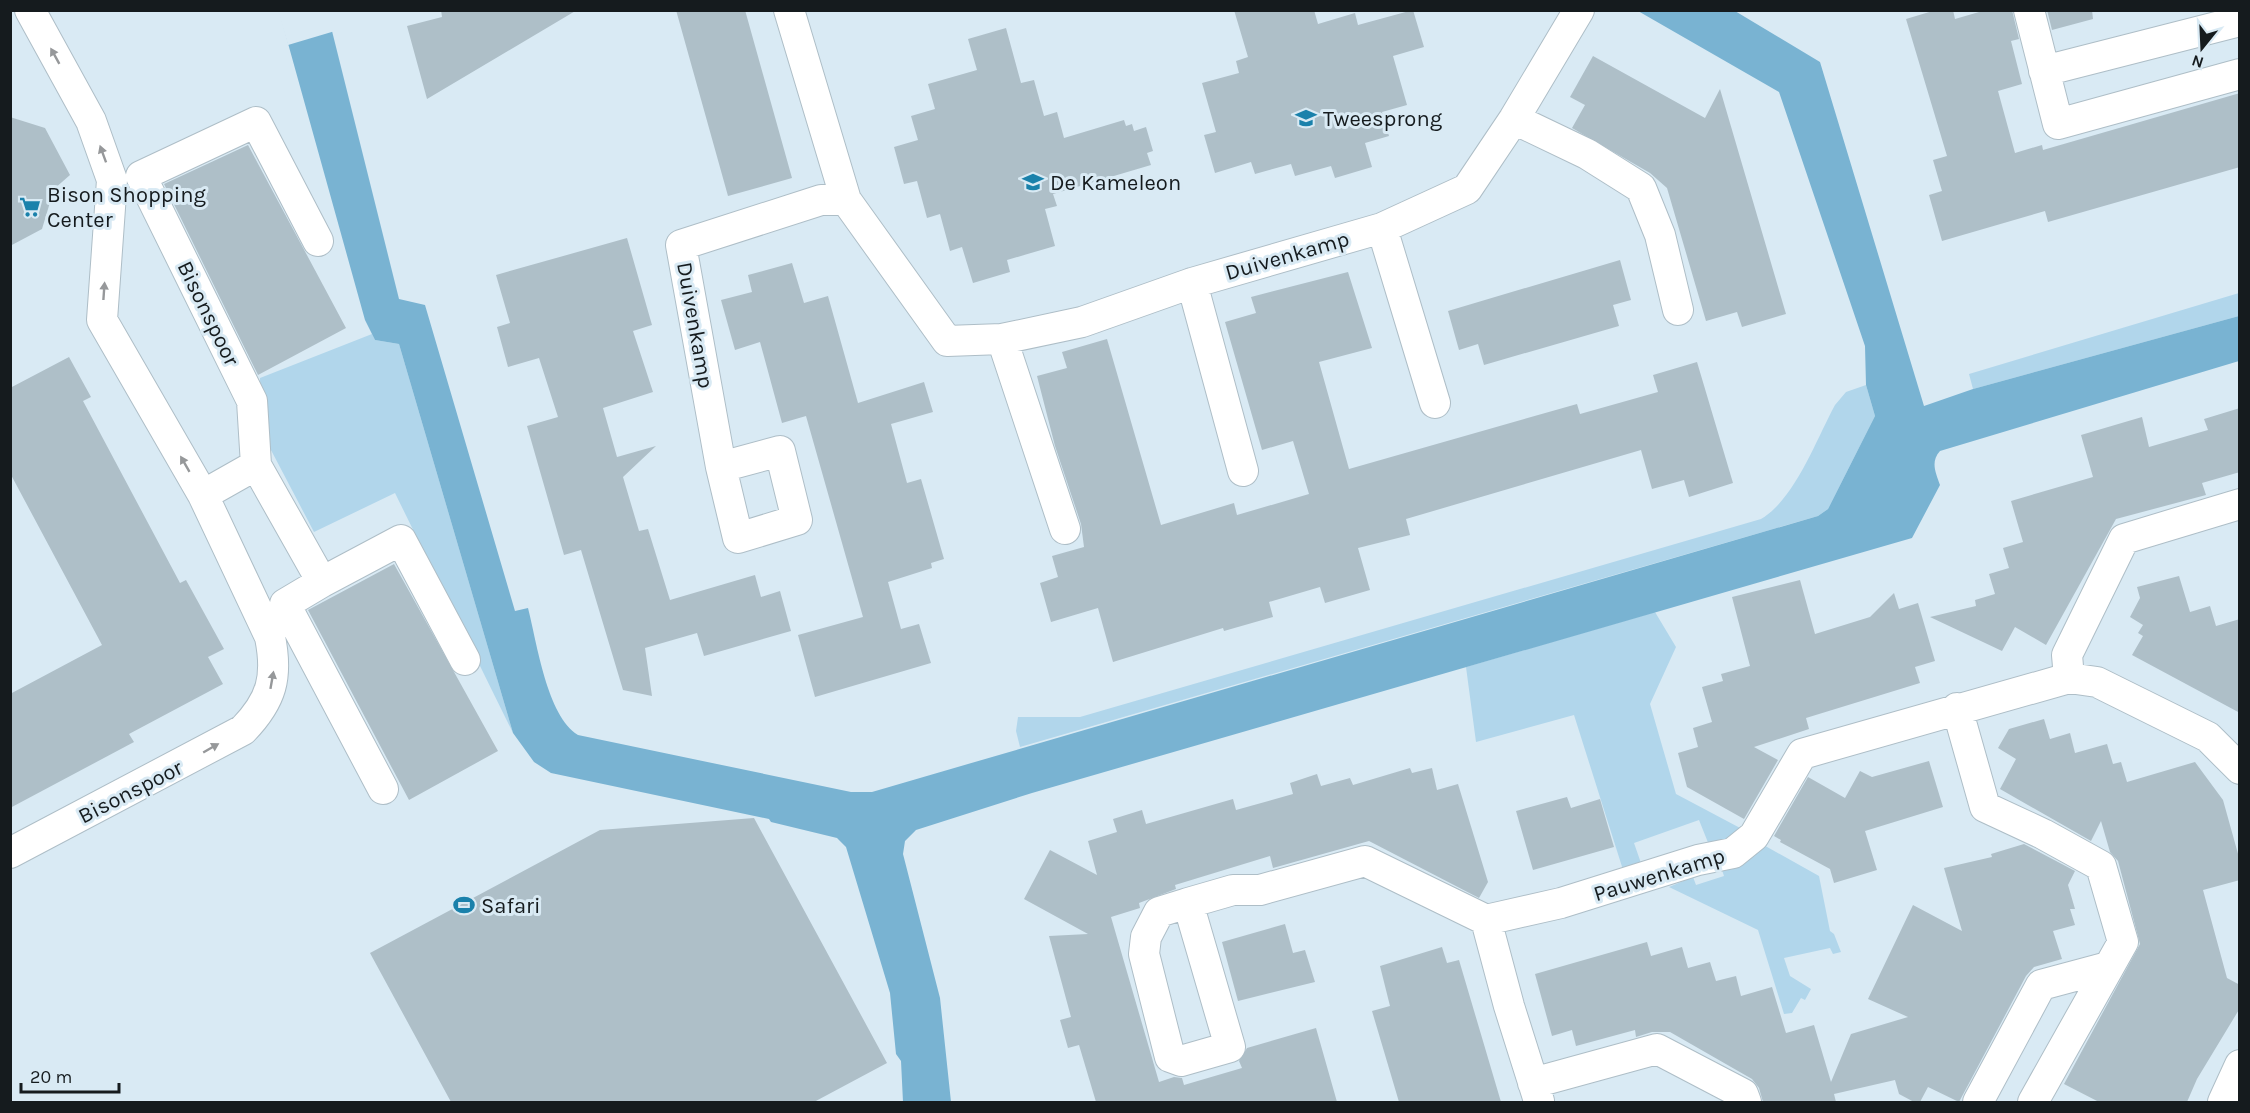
<svg xmlns="http://www.w3.org/2000/svg" width="2250" height="1113" viewBox="0 0 2250 1113" font-family="Karla,sans-serif">
	<style>
		.green { fill: #b1d6eb }
		.water { fill: #79b3d2 }
		.pier { fill: #d9eaf4 }
		.building { fill: #aebfc8 }
		.lines { fill: none; stroke-linecap: round; stroke-linejoin: round }
		.street-casing { stroke: #aebec7; stroke-width: 32 }
		.street { stroke: #fff; stroke-width: 30 }
		.oneway { fill: #96989a }
		.labels { text-anchor: middle; stroke-width: 6; stroke-linejoin: round; paint-order: stroke }
		.poi-label { font-size: 22px; fill: #151b1e; stroke: #d9eaf4; text-anchor: start }
		.street-label { font-size: 22px; fill: #151b1e; stroke: #d9eaf4 }
	</style>
	<rect width="100%" height="100%" fill="#d9eaf4"/>
	<path class="green" d="M2239 293V316L1973 389 1969 374Z
		M372 334 375 340 399 344 513 733 395 493 314 532 261 431 260 378Z
		M1866 385 1875 416 1828 509 1818 516 1020 747 1016 731 1018 717H1080L1761 519C1795 499 1816 440 1835 405L1846 392Z
		M1655 612 1676 647 1650 704 1676 794 1742 829 1739 834 1709 845 1699 820 1634 843 1642 866 1624 873 1574 715 1476 742 1466 667Z
		M1760 843 1819 876 1830 931 1834 934 1841 952 1833 954 1830 948 1784 958 1790 976 1811 989 1805 1000 1801 998 1792 1013 1784 1014 1758 930 1669 887 1693 877 1696 885 1724 876 1721 867Z"/>
	<path class="water" d="M279 11H327L399 299 425 305 515 611 528 608C537 643 547 716 578 735L851 792H872L1818 516 1828 509 1875 416 1866 385 1865 346 1779 92 1638 11H1735L1820 62 1924 406 1973 389 2239 316V361L1940 451C1930 462 1936 473 1940 485L1912 538 1032 793 916 830 905 841 903 854 940 998 951 1102H903L901 1061 896 1054 890 993 846 847 837 838 771 822 769 819 551 773 534 762 513 733 399 344 375 340 365 320Z"/>
	<path class="pier" d="M278 11H329L335 31 288 45Z"/>
	<path class="building" d="M441 10H577L427 99 407 26 442 17Z
		M676 10H745L792 178 728 196Z
		M1234 10H1314L1318 24 1355 13 1358 25 1413 10 1424 47 1393 56 1407 105 1382 112 1389 136 1365 143 1372 167 1335 178 1331 166 1295 176 1291 164 1255 174 1251 162 1215 173 1204 135 1216 132 1202 83 1239 73 1236 61 1248 57Z
		M1936 10H1953L1955 19 1986 10H2012L2019 39 2011 41 2022 84 1998 91 2015 153 2042 145 2043 150 2240 93V167L2048 222 2045 211 1942 241 1929 195 1942 191 1933 160 1947 156 1906 19Z
		M2047 10H2092L2093 19 2052 30Z
		M1006 28 1021 83 1034 80 1044 116 1057 112 1064 138 1124 120 1126 126 1132 124 1134 131 1146 127 1153 151 1147 153 1151 165 1053 194 1057 206 1045 209 1055 246 1007 260 1010 272 973 283 962 247 950 251 940 214 927 218 917 181 904 184 894 147 918 140 911 116 935 109 928 84 977 70 968 39Z
		M1593 56 1705 118 1720 89 1786 314 1742 327 1737 312 1706 321 1667 188 1650 173 1572 128 1585 105 1570 97Z
		M10 117 45 128 70 175 54 189 42 229 10 246Z
		M248 145 346 328 258 375 164 184Z
		M627 238 652 325 633 331 653 392 603 408 617 457 656 446 623 477 639 531 648 529 670 600 755 575 761 597 780 591 791 631 704 656 697 633 645 648 652 696 623 690 581 550 564 555 527 426 558 417 539 358 508 367 497 327 510 323 496 275Z
		M1620 260 1631 300 1613 305 1619 326 1484 365 1478 344 1459 350 1448 311Z
		M792 263 804 303 828 296 858 403 924 382 933 412 891 424 907 483 921 479 944 559 931 563 932 568 888 582 901 629 919 624 931 663 815 697 798 635 863 617 806 416 782 423 760 342 735 350 721 300 752 292 748 275Z
		M1348 272 1372 348 1319 362 1349 469 1577 404 1580 414 1658 392 1653 375 1697 362 1733 483 1689 497 1684 480 1652 489 1641 450 1406 519 1410 535 1358 548 1370 590 1325 603 1320 587 1269 602 1273 617 1224 631 1223 628 1113 662 1098 608 1051 622 1040 583 1058 577 1052 556 1084 547 1081 524 1055 446 1037 376 1067 368 1062 352 1107 339 1161 525 1234 503 1237 515 1309 494 1293 441 1262 450 1225 322 1256 313 1251 297Z
		M69 357 91 397 83 401 180 583 186 580 224 649 208 657 223 684 129 734 134 742 10 808V694L102 645 10 473V388Z
		M2240 408V472L2202 483 2206 495 2116 519 2046 645 2015 627 2002 651 1930 617 1976 606 1975 600 1995 594 1989 574 2009 568 2003 548 2023 542 2011 501 2093 477 2081 435 2142 417 2149 447 2208 430 2204 419Z
		M394 564 498 751 409 800 308 610Z
		M2179 576 2190 612 2210 606 2216 626 2240 619V713L2132 655 2143 636 2138 633 2143 625 2130 617 2140 598 2137 587Z
		M1800 580 1815 634 1870 617 1894 593 1899 609 1918 603 1935 661 1915 667 1920 683 1806 718 1809 729 1754 747 1778 760 1744 819 1687 787 1678 753 1698 747 1693 728 1712 722 1702 687 1723 681 1721 674 1750 666 1732 597Z
		M2044 719 2050 739 2070 733 2075 753 2107 744 2113 764 2121 762 2127 782 2195 762 2223 800 2240 861V880L2203 890 2227 978 2240 985V1008L2197 1079 2187 1102H2099L2064 1084 2140 944 2118 861 2110 852 2101 821 2091 841 2000 789 2016 759 1998 748 2009 729Z
		M1929 761 1943 807 1865 831 1877 870 1834 883 1830 869 1780 842 1781 840 1774 836 1808 777 1845 798 1860 771 1872 777Z
		M1410 768 1412 773 1432 768 1437 790 1458 784 1488 882 1479 898 1369 841 1273 868 1270 856 1175 885 1176 889 1139 903 1140 908 1111 917 1159 1082 1174 1077 1182 1078 1184 1085 1242 1068 1239 1061 1247 1048 1316 1028 1337 1102H1096L1079 1045 1068 1048 1060 1020 1071 1017 1049 936 1088 934 1024 899 1050 850 1097 875 1088 841 1117 832 1113 819 1142 810 1146 824 1233 799 1236 810 1293 794 1290 783 1317 774 1321 786 1350 778 1353 785Z
		M1567 797 1571 808 1600 799 1614 847 1533 870 1516 811Z
		M754 818 887 1063 814 1102H451L370 953 600 830Z
		M2024 844 2075 871 2068 885 2075 909H2070L2075 925 2053 931 2062 959 2034 967 2026 976 1959 1102 1928 1087 1920 1102H1914L1899 1094 1895 1080 1834 1094 1836 1102H1763L1759 1088 1752 1079 1670 1032H1652L1636 1037 1635 1030 1576 1046 1572 1030 1552 1036 1535 974 1647 942 1651 956 1682 947 1688 968 1710 962 1716 981 1736 976 1741 996 1772 987 1786 1033 1814 1025 1831 1082 1851 1034 1908 1017 1868 999 1913 905 1962 931 1944 868 1992 857 1991 854Z
		M1285 924 1293 953 1305 950 1315 982 1238 1001 1222 942Z
		M1442 947 1447 963 1459 960 1501 1102H1399L1372 1011 1390 1006 1380 966Z"/>
	<g class="lines">
		<defs>
			<path id="street" d="M789 10 846 200 947 341 1002 339 1082 322 1192 283 1382 228 1467 189 1514 119 1579 10
				M2029 10 2058 124 2240 74
				M2044 71 2240 21
				M1514 119 1587 154 1641 188 1660 235 1678 310
				M1382 228 1435 403
				M318 241 256 122 141 176 252 401 256 465 322 582 285 604 383 789
				M1192 283 1243 471
				M1002 339 1065 529
				M721 467 780 451 797 520 738 538 721 467 681 245 821 200H846
				M203 495 256 465
				M322 582 401 540 465 660
				M2069 678 2067 655 2124 539 2240 504
				M1957 708 1985 807 2043 834 2101 866 2123 942 2033 1102
				M10 853 243 730C272 700 278 677 270 637L203 495 102 320 112 180 91 121 30 10
				M1188 903 1159 912 1146 937 1144 954 1170 1057 1181 1061 1230 1047 1188 903 1233 890H1260L1365 861 1486 920 1561 903 1698 860 1733 853 1754 836 1802 754 2069 678 2097 682 2208 737 2240 769
				M1486 920 1509 1006 1539 1101
				M1533 1083 1657 1049 1743 1094 1746 1102
				M1978 1102 2041 985 2108 967
				M2223 1102 2240 1065"/>
		</defs>
		<use href="#street" class="street-casing"/>
		<use href="#street" class="street"/>
	</g>
	<defs><path id="oneway-solid" d="M-6-.8H1V-3.2L6.5 0L1 3.2V.8H-6Z" transform="scale(1.5)"/></defs>
	<g class="oneway">
		<use href="#oneway-solid" transform="translate(55 56) rotate(-119)"/>
		<use href="#oneway-solid" transform="translate(103 154) rotate(-110)"/>
		<use href="#oneway-solid" transform="translate(104 291) rotate(-86)"/>
		<use href="#oneway-solid" transform="translate(185 464) rotate(-120)"/>
		<use href="#oneway-solid" transform="translate(272 680) rotate(-80)"/>
		<use href="#oneway-solid" transform="translate(211 748) rotate(-30)"/>
	</g>
	<defs>
		<symbol id="school-bare" viewBox="-9 -9 18 18"><path d="M0-5L7-2L0 1L-7-2ZM-4 1L0 2.5L4 1V4Q0 6-4 4Z" fill="#1a81ab" stroke="#d9eaf4" stroke-width="2.5" paint-order="stroke"/></symbol>
		<symbol id="supermarket-bare" viewBox="-9 -9 18 18"><path d="M-6-5.5h2.5l.6 2H6L4.5 2H-2.5L-4.4-4H-6ZM-1.5 3.2a1.3 1.3 0 1 0 .1 0ZM3 3.2a1.3 1.3 0 1 0 .1 0Z" fill="#1a81ab" stroke="#d9eaf4" stroke-width="2.5" paint-order="stroke"/></symbol>
		<symbol id="stadium-bare" viewBox="-9 -9 18 18"><path d="M0-5a6.5 5 0 1 0 0 10a6.5 5 0 1 0 0-10ZM-3.5-1.8h7v3.6h-7Z" fill="#1a81ab" stroke="#d9eaf4" stroke-width="2.5" paint-order="stroke"/></symbol>
	</defs>
	<g fill-rule="evenodd">
		<use href="#school-bare" x="1291" y="103" width="30" height="30"/>
		<use href="#school-bare" x="1018" y="167" width="30" height="30"/>
		<use href="#supermarket-bare" x="15" y="192" width="30" height="30"/>
		<use href="#stadium-bare" x="449" y="890" width="30" height="30"/>
	</g>
	<g class="labels">
		<g class="poi-label">
			<text x="1323" y="126">Tweesprong</text>
			<text x="1050" y="190">De Kameleon</text>
			<text x="47" y="202">Bison Shopping<tspan x="47" dy="25">Center</tspan></text>
			<text x="481" y="913">Safari</text>
		</g>
		<g class="street-label">
			<text transform="translate(1287 255) rotate(-16)" y="8">Duivenkamp</text>
			<text transform="translate(209 313) rotate(64)" y="8">Bisonspoor</text>
			<text transform="translate(696 325) rotate(80)" y="8">Duivenkamp</text>
			<text transform="translate(130 791) rotate(-27)" y="8">Bisonspoor</text>
			<text transform="translate(1659 874) rotate(-17)" y="8">Pauwenkamp</text>
		</g>
	</g>
	<rect width="2250" height="1113" fill="none" stroke="#151b1e" stroke-width="24"/>
	<g transform="translate(2202 48) rotate(198)" stroke="#d9eaf4" stroke-width="4.5" paint-order="stroke">
	<path d="M0-4.5L10 22L0 15L-10 22Z" fill="#151b1e"/>
	<text y="-9" font-size="16" font-weight="bold" text-anchor="middle" fill="#151b1e">N</text>
	</g>
	<path d="M21 1083v9h98v-9" fill="none" stroke="#151b1e" stroke-width="3"/>
	<text x="30" y="1083" font-size="18" fill="#151b1e" stroke="#d9eaf4" stroke-width="4.5" paint-order="stroke">20 m</text>
</svg>
